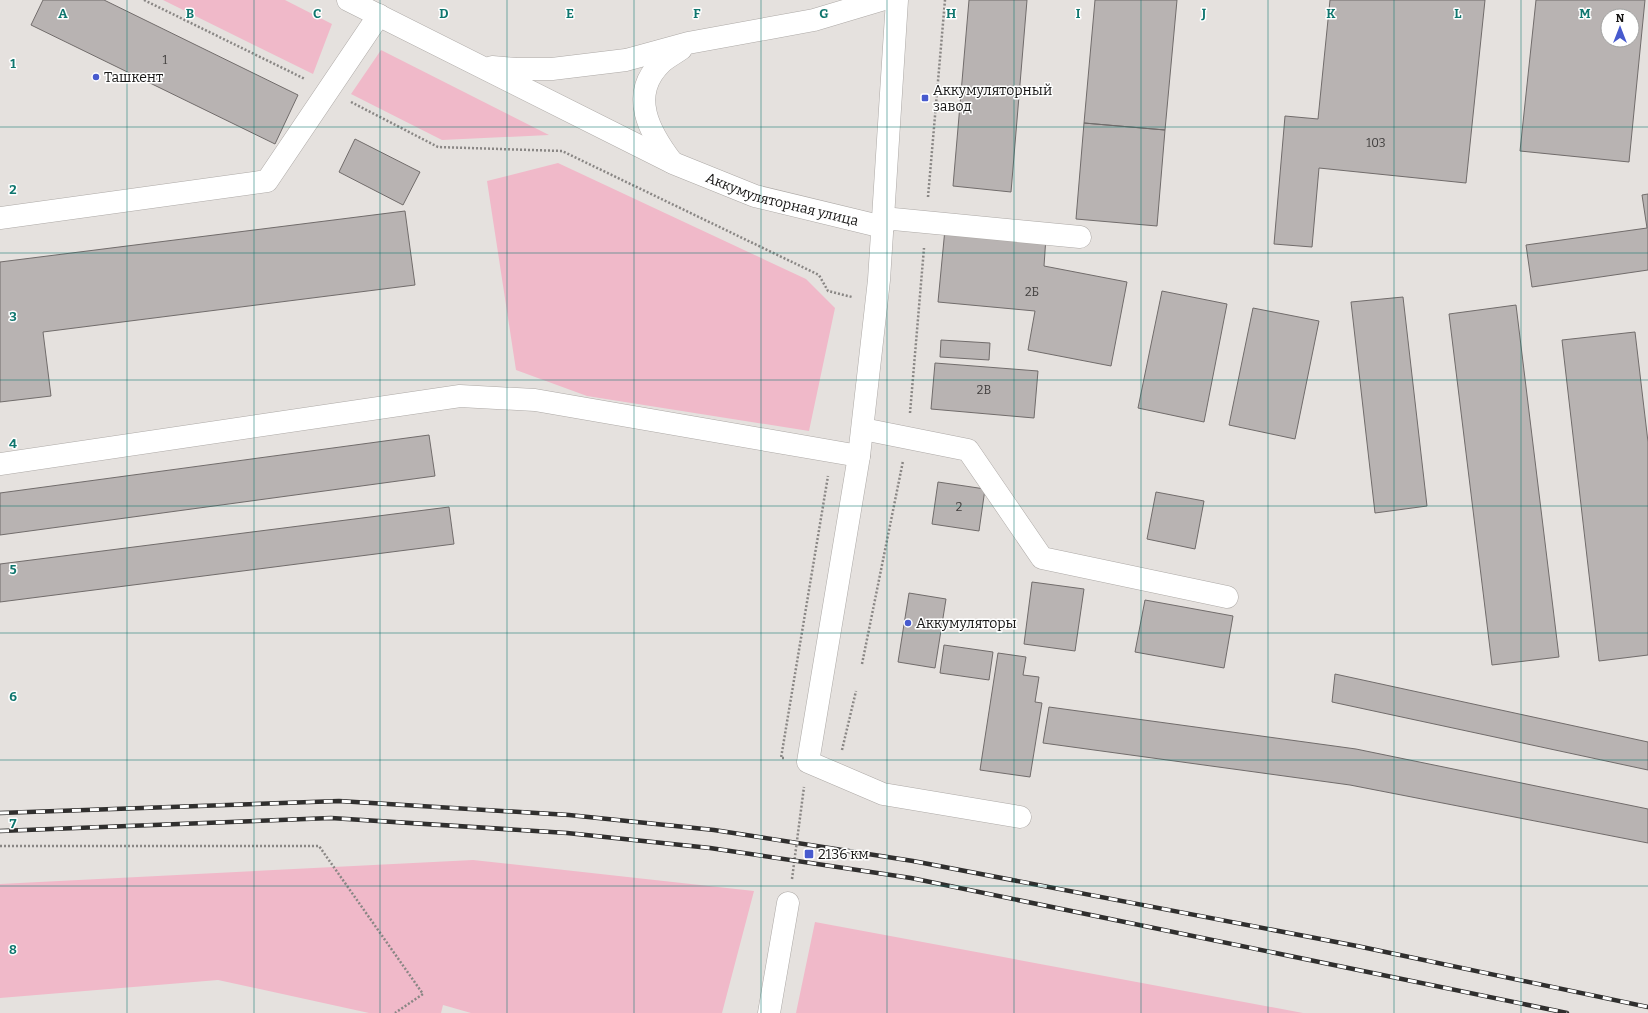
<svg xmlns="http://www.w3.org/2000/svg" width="1648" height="1013" viewBox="0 0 1648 1013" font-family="Bitter,serif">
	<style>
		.green { fill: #f0b9c9 }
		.building { fill: #b8b3b2; stroke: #716c6b; fill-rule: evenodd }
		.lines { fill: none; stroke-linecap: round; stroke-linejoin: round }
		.minor-casing { stroke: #ada9a6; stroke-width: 23 }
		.path { stroke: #898684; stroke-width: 2.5; stroke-dasharray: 2 2; stroke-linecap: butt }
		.minor { stroke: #fff; stroke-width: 22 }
		.rail-casing { stroke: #302f2e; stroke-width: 4.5 }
		.rail { stroke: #fff; stroke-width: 3; stroke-dasharray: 9; stroke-linecap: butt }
		.grid { fill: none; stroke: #0f766e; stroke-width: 1; stroke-opacity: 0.55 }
		.poi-dot { fill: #475ace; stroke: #fff; stroke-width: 1.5 }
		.labels { text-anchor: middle; stroke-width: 3; stroke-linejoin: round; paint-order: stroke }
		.number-label { font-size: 12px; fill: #3f3d3c }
		.poi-label { font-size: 14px; fill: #171615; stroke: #fff; text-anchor: start }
		.street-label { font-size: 14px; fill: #171615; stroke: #fff }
		.grid-label { font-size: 13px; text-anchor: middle; font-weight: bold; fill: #0f766e; stroke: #fff; stroke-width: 3; stroke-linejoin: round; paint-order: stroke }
	</style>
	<rect width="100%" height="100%" fill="#e5e1de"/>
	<path class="green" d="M163 0H285L332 24 313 74Z
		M381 50 549 135 442 140 351 94Z
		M558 163 806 279 835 308 809 431 587 396 516 370 487 181Z
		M473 860 754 891 722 1013H471L443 1005 441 1013H369L218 980 0 998V884Z
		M815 922 1303 1013H796Z"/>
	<path class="building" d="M43 0H104L298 95 275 144 31 25Z
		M969 0H1027L1011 192 953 186Z
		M1095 0H1177L1165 130 1084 123Z
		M1330 0H1485L1466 183 1319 168 1312 247 1274 244 1285 116 1318 119Z
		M1536 0H1645L1629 162 1520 151ZM1608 16H1632V40H1608Z
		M1084 123 1165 130 1157 226 1076 219Z
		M355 139 420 172 403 205 339 172Z
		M1648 194V270L1532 287 1526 245 1647 228 1642 195Z
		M405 211 415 285 43 332 51 396 0 402V262Z
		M945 229 1046 237 1044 266 1127 282 1111 366 1028 350 1035 311 938 302Z
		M1162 291 1227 304 1204 422 1138 408Z
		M1403 297 1427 506 1375 513 1351 302Z
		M1516 305 1559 657 1492 665 1449 314Z
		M1253 308 1319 321 1295 439 1229 425Z
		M1635 332 1648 442V655L1599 661 1562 340Z
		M941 340 990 343 989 360 940 357Z
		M935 363 1038 371 1034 418 931 409Z
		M429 435 435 476 0 535V493Z
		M938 482 985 489 979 531 932 524Z
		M1156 492 1204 501 1195 549 1147 539Z
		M449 507 454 544 0 602V564Z
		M1032 582 1084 589 1075 651 1024 644Z
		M909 593 946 599 935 668 898 662Z
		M1145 600 1233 616 1224 668 1135 652Z
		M944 645 993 652 989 680 940 673Z
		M998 653 1026 657 1023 675 1039 677 1035 702 1042 703 1030 777 980 770Z
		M1335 674 1648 742V770L1332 702Z
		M1049 707 1356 749 1648 809V843L1350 785 1043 743Z"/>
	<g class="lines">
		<defs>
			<g id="minor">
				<path id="s1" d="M348 0 673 163 755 196 883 227"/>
				<path d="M492 67 516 69H552L626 60 688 43 814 20 881 0"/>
				<path d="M672 162C650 133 628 95 661 63 666 58 674 54 681 49"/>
				<path d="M0 218 267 181 379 15"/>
				<path d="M883 218 1080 237"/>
				<path d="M863 429 968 450 1042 558 1227 597"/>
				<path d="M859 456 808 762 883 794 1020 817"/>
				<path d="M0 464 460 396 535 400 859 456 879 280 897 0"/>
				<path d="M769 1013 788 903"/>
			</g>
		</defs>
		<use href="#minor" class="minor-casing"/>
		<path class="path" d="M144 0 305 79
			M351 102 438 147 562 151 819 275 828 291 852 297
			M928 197 945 0
			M910 413 924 248
			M862 664 903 461
			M842 750 856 691
			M784 758H781L828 476
			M0 846H319L423 994 395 1013
			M792 879 804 787"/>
		<use href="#minor" class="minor"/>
		<defs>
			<path id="rail" d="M0 813 339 801 569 815 714 830 913 861 1357 946 1648 1007
				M0 831 331 818 567 833 710 848 911 878 1567 1013"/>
		</defs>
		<use href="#rail" class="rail-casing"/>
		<use href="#rail" class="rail"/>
	</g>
	<path class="grid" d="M127 0V1013M254 0V1013M380 0V1013M507 0V1013M634 0V1013M761 0V1013M887 0V1013M1014 0V1013M1141 0V1013M1268 0V1013M1394 0V1013M1521 0V1013M0 127H1648M0 253H1648M0 380H1648M0 506H1648M0 633H1648M0 760H1648M0 886H1648"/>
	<g class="poi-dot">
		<circle cx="96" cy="77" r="4"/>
		<rect x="921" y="94" width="8" height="8" rx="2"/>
		<circle cx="908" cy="623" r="4"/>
		<rect x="804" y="849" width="10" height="10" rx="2"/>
	</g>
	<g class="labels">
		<g class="number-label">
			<text x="165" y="64">1</text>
			<text x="1376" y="147">103</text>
			<text x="1032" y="296">2Б</text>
			<text x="984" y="394">2В</text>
			<text x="959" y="511">2</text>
		</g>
		<g class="poi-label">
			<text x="104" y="82">Ташкент</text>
			<text x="933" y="95">Аккумуляторный<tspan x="933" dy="16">завод</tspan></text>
			<text x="916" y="628">Аккумуляторы</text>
			<text x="818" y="859">2136 км</text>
		</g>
		<g class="street-label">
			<text dy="5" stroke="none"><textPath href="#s1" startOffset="479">Аккумуляторная улица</textPath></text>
		</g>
	</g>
	<g class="grid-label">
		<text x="63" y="18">A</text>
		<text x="190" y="18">B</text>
		<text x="317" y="18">C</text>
		<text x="444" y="18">D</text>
		<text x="570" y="18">E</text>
		<text x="697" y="18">F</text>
		<text x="824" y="18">G</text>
		<text x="951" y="18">H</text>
		<text x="1078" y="18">I</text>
		<text x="1204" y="18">J</text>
		<text x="1331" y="18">K</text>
		<text x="1458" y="18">L</text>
		<text x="1585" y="18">M</text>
		<text x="13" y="68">1</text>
		<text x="13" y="194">2</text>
		<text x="13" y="321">3</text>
		<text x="13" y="448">4</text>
		<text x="13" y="574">5</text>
		<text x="13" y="701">6</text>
		<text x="13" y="828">7</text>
		<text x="13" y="954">8</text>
	</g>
	<g transform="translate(1620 28)"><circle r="19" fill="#ffffff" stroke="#a2a2a1"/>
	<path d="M0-3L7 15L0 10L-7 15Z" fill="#475ace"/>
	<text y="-6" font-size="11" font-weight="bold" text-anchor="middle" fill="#171615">N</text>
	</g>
</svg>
